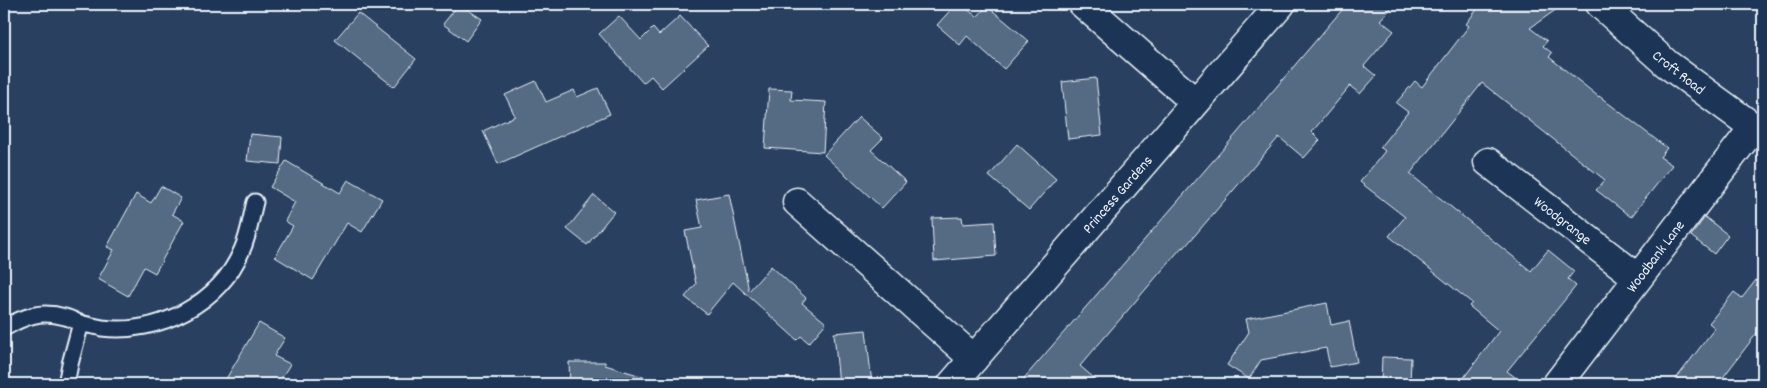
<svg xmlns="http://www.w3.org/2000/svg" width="1767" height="388" viewBox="0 0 1767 388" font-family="Dekko,sans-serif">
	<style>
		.building { fill: #556a83; stroke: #e8f1f8 }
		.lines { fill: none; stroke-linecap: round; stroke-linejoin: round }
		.lane-casing { stroke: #e8f1f8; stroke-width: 19 }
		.street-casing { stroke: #e8f1f8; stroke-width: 31 }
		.secondary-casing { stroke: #e8f1f8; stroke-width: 31 }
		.lane { stroke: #1d3557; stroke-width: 15 }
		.street { stroke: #1d3557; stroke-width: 28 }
		.secondary { stroke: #1d3557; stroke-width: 28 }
		.labels { text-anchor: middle; stroke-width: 4; stroke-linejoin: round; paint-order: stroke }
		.street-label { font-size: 15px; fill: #e8f1f8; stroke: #1d3557 }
	</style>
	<rect width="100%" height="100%" fill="#294061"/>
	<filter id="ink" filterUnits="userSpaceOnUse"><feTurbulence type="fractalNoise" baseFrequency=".02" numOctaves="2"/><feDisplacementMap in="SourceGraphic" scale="10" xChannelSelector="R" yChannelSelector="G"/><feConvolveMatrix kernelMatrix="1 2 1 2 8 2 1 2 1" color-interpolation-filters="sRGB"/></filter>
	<g filter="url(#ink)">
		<path class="building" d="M459 4 482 19 466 41 443 24Z
			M956 4H961L977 17 987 6 1029 41 1004 69 967 36 960 45 937 25Z
			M1347 4H1395L1380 20 1394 31 1364 66 1376 76 1360 94 1350 86 1312 132 1320 140 1304 158 1279 137 1184 248 1182 247 1080 366 1101 384H1019L1232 139Z
			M1481 4H1564L1530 28 1547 41 1543 46 1552 53 1549 57 1599 97V96L1667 148 1660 157 1672 165 1631 217 1596 190 1605 180 1482 83 1410 174 1531 271 1548 250 1574 271 1568 279 1576 286 1507 371 1524 384H1459L1499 331 1469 306 1472 303 1389 236 1405 217 1360 182 1385 151 1380 147 1408 112 1396 103 1415 81 1422 87 1469 26 1466 24Z
			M358 13 416 59 394 87 335 40Z
			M619 16 641 40 653 28 659 35 680 16 708 46 662 88 651 76 643 83 599 34Z
			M1096 78 1102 135 1068 139 1062 82Z
			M536 81 546 102 574 90 577 97 598 88 610 114 498 164 483 131 515 116 505 95Z
			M769 89 792 90 791 100 826 102 823 152 765 148Z
			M859 117 883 138 871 150 906 182 882 208 824 155Z
			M250 134 282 137 280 164 247 161Z
			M1017 144 1056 179 1029 210 989 176Z
			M286 161 340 193 348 180 382 199 362 232 347 223 313 280 275 257 293 226 285 221 295 202 270 187Z
			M161 186 181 198 172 214 184 221 155 273 144 267 128 296 98 279 114 250 107 247 136 194 151 203Z
			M729 194 749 291 771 266 806 298 802 303 826 323 809 343 801 336 797 340 733 282 707 314 685 297 696 284 685 231 702 228 696 200Z
			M594 195 614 212 587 245 567 229Z
			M962 217 963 224 994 222 996 256 934 261 932 218Z
			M1705 217 1728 235 1714 254 1691 236Z
			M1763 271V325L1718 384H1672L1715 328 1709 323 1734 292 1742 298Z
			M1327 303 1331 325 1349 321 1357 362 1330 367 1326 348 1261 360 1249 379 1227 365 1249 332 1246 319Z
			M259 323 285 338 274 356 290 364 278 384H223Z
			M866 330 872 384H839L834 333Z
			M1382 357 1411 358 1410 384H1381Z
			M569 362H605V365L648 378 647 384H570Z"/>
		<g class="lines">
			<defs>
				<path id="lane" d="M4 328C25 316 41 310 65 317 70 318 75 321 79 323 86 325 95 326 102 328 158 335 220 303 242 250 249 235 251 217 255 202
					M66 384 70 364 81 323"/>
				<path id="street" d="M1083 4 1195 102
					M1488 162 1638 278
					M797 202 974 359
					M952 384 1281 4
					M1557 384 1754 127"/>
				<path id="secondary" d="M1600 4 1667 64 1763 134"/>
			</defs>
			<use href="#lane" class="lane-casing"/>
			<use href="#street" class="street-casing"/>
			<use href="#secondary" class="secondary-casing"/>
			<use href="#lane" class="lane"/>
			<use href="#street" class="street"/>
			<use href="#secondary" class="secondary"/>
		</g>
	</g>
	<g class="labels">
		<g class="street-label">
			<text transform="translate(1679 72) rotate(38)" y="5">Croft Road</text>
			<text transform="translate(1117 194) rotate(-49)" y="5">Princess Gardens</text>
			<text transform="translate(1563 220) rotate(38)" y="5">Woodgrange</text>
			<text transform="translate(1655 256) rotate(-53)" y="5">Woodbank Lane</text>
		</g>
	</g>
	<rect width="1767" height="388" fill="none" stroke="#1d3557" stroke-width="20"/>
	<rect x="10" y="10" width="1747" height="368" fill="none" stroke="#e8f1f8" stroke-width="2" filter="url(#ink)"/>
</svg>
